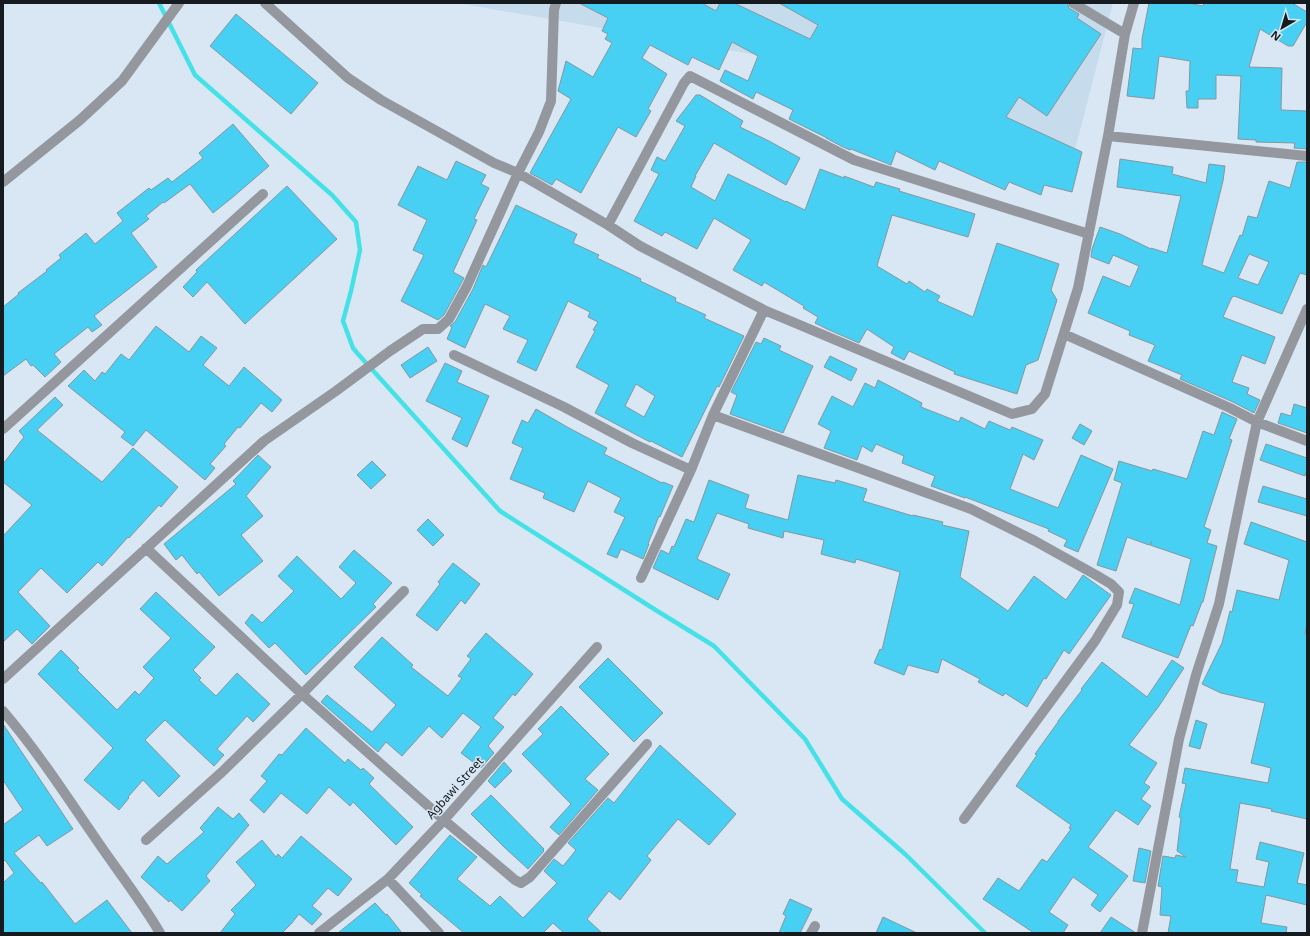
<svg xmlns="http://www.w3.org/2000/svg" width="1310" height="936" viewBox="0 0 1310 936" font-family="'Noto Sans',sans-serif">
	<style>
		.built { fill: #c6dced }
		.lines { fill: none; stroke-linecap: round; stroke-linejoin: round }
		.stream { stroke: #46e1e7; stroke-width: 4.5 }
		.building { fill: #47cff4; stroke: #85979d; fill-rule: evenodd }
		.street { stroke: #94979e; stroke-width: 10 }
		.labels { text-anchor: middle; stroke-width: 3; stroke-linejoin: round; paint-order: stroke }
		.street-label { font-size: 12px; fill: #151b1f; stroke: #d8e7f3 }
	</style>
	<rect width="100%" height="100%" fill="#d8e7f3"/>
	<path class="built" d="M457 3H1113L1070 169 815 65Z"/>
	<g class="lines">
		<path class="stream" d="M159 3 195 75 332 195 356 222 360 250 351 291 343 321 353 348 358 354 500 511 654 609 714 646 805 739 842 799 905 854 985 933"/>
	</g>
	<path class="building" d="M579 3H702L716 11 720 3H734L810 39 818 25 779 3H1067L1069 8 1079 14 1077 18 1101 34 1047 116 1019 97 1006 117 1082 152 1072 192 1044 185 1041 195 1009 182 1005 190 939 161 935 170 896 151 891 165 851 149 850 150 843 147 826 138H827L789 119 793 110 756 92 753 99 720 81 725 70 748 81 758 56 732 42 719 70 692 57 688 65 650 45 642 58 667 74 648 109 651 111 636 137 618 127 581 193 556 179 552 185 530 173 571 99 558 91 566 61 593 77 612 43 605 39 608 34 602 31 608 18Z
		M1149 3H1188L1203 6 1204 3H1292L1307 12V22L1293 46H1288L1260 29 1249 67 1282 68 1281 110 1307 111V149L1294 148 1295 143 1256 142V140L1238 139 1241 76 1216 75V99H1198V108H1187L1186 91H1189L1190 61 1159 56 1154 99 1127 96 1133 48 1142 49V39Z
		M236 14 318 83 291 114 210 46Z
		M696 95H700L743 121 740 127 769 141 800 158 786 185 714 143 695 176H696L691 187 715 201 728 174 786 202V201L805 210 820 169 844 178V176L874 187 876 182 900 189 899 191 975 214 968 237 892 215 877 266 907 284 909 281 925 292 927 289 940 296 937 301 973 317 997 243 1059 264 1051 290 1057 300 1038 360 1026 365 1017 394 954 374 955 372 909 351 904 360 891 353 894 347 867 329 859 343 827 329 815 323 818 317 803 308 804 306 764 282 762 286 733 270 751 240 714 218 697 249 665 232 662 236 634 221 659 174 651 170 657 157 665 161 685 126 676 121Z
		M233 124 269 166 233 197 213 213 190 184 164 203 163 202 146 216 149 219 131 233 157 267 94 316 102 325 92 332 88 327 54 354 61 362 45 377 33 365 31 366 26 359 3 376V307L19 294 18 293 47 271 46 270 61 258 59 255 86 233 95 244 123 221 117 213 149 188 151 190 168 178 172 182 203 158 199 153Z
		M1120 159 1173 167 1172 174 1206 183 1209 164 1225 166 1223 181 1202 265 1224 273 1240 235 1242 236 1248 216 1257 218 1269 181 1290 188 1297 162H1307V275L1300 273 1282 314 1234 296 1233 297H1232L1223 317 1275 337 1265 364 1242 355 1232 382 1249 388 1247 394 1260 400 1254 413 1233 402 1180 379 1182 375 1148 361 1155 345 1129 335 1130 331 1088 313 1103 276 1130 287 1139 266 1113 255 1109 264 1091 257 1092 249 1100 227 1120 234 1151 249V248L1167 253 1181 196 1117 187ZM1249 254 1269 262 1258 285 1238 278Z
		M456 161 486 175 481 184 489 188 474 219 477 220 453 272 464 278 444 315 438 320 401 301 424 255 413 250 427 220 398 205 418 166 447 180Z
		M287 186 337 239 245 324 207 282 193 297 183 287 197 272 196 270Z
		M516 205 577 234 573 243 599 255 597 258 641 279 640 281 676 298 675 301 706 315 704 318 744 336 719 387 717 386 682 457 651 441 650 442 595 413 609 385 576 367 595 331 593 330 598 322 588 317 590 312 568 301 536 371 517 362 528 340 503 329 510 316 485 304 465 348 447 339 452 327 450 326 455 322 473 289 483 265 486 267ZM636 384 655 396 644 417 625 406Z
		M156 326 189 352 201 336 217 348 203 365 229 386 244 367 282 400 272 412 261 403 240 428 238 427 224 444 226 446 210 464 215 468 205 480 146 430 133 446 121 437 125 432 68 386 84 370 95 381 102 372 105 374 121 354 129 360Z
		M764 338 781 346 779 350 813 366 783 433 730 414 737 395 731 392 756 342 761 344Z
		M428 347 437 361 410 378 401 365Z
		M830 356 857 369 851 381 824 367Z
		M445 363 462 371 457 382 489 396 467 447 452 439 462 418 426 401Z
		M878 380 922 403 921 407 959 422 961 417 985 429 989 421 1010 430 1012 427 1043 440 1034 460 1023 454 1010 489 1058 508 1081 455 1113 469 1078 552 1064 546 1067 540 1048 531 1049 529 965 497V498L931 486 935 476 902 463 904 456 876 444 872 452 862 446 857 460 824 448 831 431 818 424 832 396 853 407 865 383 875 388Z
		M55 397 63 405 37 430 102 482 133 448 178 487 161 507 159 505 129 538 128 537 102 566 98 562 67 593 41 568 18 592 50 626 32 644 17 629 3 642V536L32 505 3 482V464L24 437 19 431Z
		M1294 404 1307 408V433L1278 423 1281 413 1291 416Z
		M536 409 569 428 607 448 604 454 662 483 663 482 673 486 660 517 659 516 648 544H649L643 559 621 549 617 558 607 554 625 517 614 512 621 498 588 481 574 512 543 498 545 493 510 479 523 448 512 443 522 420 528 423Z
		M1222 412 1237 419 1229 439 1232 440 1204 527 1211 530 1207 543 1217 546 1203 602H1202L1193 626 1191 625 1178 658 1122 637 1134 604 1129 603 1135 588 1180 605 1191 559 1150 545 1152 541 1149 545 1127 537 1116 571 1097 565 1122 483 1114 480 1119 461 1152 471 1153 469 1187 479 1203 431 1214 435Z
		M1080 424 1092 431 1084 445 1072 438Z
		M1266 444 1307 458V469L1305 476 1260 460Z
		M258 455 271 467 246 496 263 516 241 535 263 561 219 596 199 572 197 574 182 555 176 560 164 544 236 484 233 481Z
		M372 461 386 475 371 489 357 475Z
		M798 475 835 483 836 480 867 489 863 501 913 516V515L943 522 942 525 969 531 960 577 1008 611 1034 576 1066 600 1083 575 1111 595 1069 654 1064 650 1046 679 1044 678 1027 707 1005 693 1003 696 978 682 980 679 942 659 938 673 908 665 904 675 874 663 880 649 882 650 900 572 856 559 855 563 821 554 824 540 784 531 783 538 748 528 749 524 717 513 697 559 730 574 718 600 653 568 661 550 669 554 672 546 674 547 686 519 694 522 709 480 749 495 745 508 788 520Z
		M1263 486 1307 499V516L1258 502Z
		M428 519 444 535 433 546 417 530Z
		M1251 522 1307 542V624L1305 634H1307V819L1271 811 1272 809 1240 803 1230 869 1238 870 1236 882 1264 887 1269 862 1256 859 1260 842 1304 853 1297 883 1307 885V905L1266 895 1261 923 1287 927 1286 933H1168L1171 916 1160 915 1162 887 1158 886 1163 856 1175 858 1176 855 1186 857 1177 851 1181 818 1179 817 1186 784 1182 783 1185 768 1268 783 1271 768 1251 763 1265 703 1221 693 1202 684 1222 643 1230 611 1232 612 1237 590 1279 600 1289 560 1244 544Z
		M354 550 392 583 373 604 376 607 306 675 275 643 269 648 245 623 252 614 262 623 294 591 278 576 297 556 341 599 356 583 339 567Z
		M453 563 480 584 465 604 461 600 437 631 416 615 440 584 438 582Z
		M156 592 215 647 193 670 201 678 199 680 216 696 237 673 270 704 253 722 247 716 217 749 224 755 214 766 165 720 145 740 180 776 159 797 143 780 128 797 129 798 119 810 84 780 113 748 38 674 61 650 79 668 77 670 117 710 135 691 139 695 154 678 143 667 171 638 140 609Z
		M486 633 533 674 515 696 513 694 493 718 504 727 488 746 494 753 481 768 461 753 481 727 463 713 442 738 429 726 402 756 386 742 378 752 321 702 327 695 372 732 396 705 354 667 382 637 413 665 411 667 448 696 462 678 458 676 471 659 467 656Z
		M608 658 663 713 634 742 579 687Z
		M1172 660 1184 668 1159 706 1129 745 1157 763 1144 783 1150 787 1141 799 1151 806 1138 825 1116 810 1088 847 1128 876 1100 912 1091 905 1098 895 1073 877 1049 912 1068 925 1063 933H1034L983 899 998 878 1019 891 1042 859 1047 862 1071 829 1069 828 1071 825 1016 786 1037 755 1035 754 1058 722V721L1082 690 1081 689 1102 662 1147 697Z
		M561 706 609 754 585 779 598 790 559 835 550 827 571 804 522 754 543 734 538 729Z
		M1196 720 1207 724 1200 749 1189 746Z
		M3 724 73 829 47 846 39 835 14 853 41 883 42 882 75 924 107 900 132 933H3V883L14 873 5 860 3 862V825L23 810 3 780Z
		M306 728 345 763 348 759 361 770 363 768 374 778 369 784 413 827 396 845 353 802 350 806 329 787 307 814 281 793 264 813 250 800 267 781 261 776 279 754 282 755Z
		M660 745 736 814 709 845 678 819 647 856 651 860 620 900 609 891 587 919 602 933H564L553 923 543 933H464L420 896 422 895 409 883 450 835 477 857 457 879 490 906 500 896 523 918 557 883 544 871 554 859 563 866 576 850 568 843 608 798 614 803Z
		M504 762 512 771 495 788 488 781Z
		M491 795 544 849 543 850 544 851 528 869 504 847 471 814Z
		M218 807 233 819 239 813 249 825 206 876 210 881 182 911 170 900 169 902 141 877 158 856 167 864 204 832 200 828Z
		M301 836 352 879 338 896 328 888 312 906 322 914 312 925 299 914 291 924 282 933H220L235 914 231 910 256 885 236 862 262 840 276 857 278 854 282 858Z
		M1139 848 1151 851 1145 883 1133 881Z
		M790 899 812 909 800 933H779L786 916 783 914Z
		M375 903 386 915 387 914 402 933H338Z
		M883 917 917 933H876Z
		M1111 917 1136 933H1100Z"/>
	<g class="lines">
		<path class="street" d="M265 3 348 78 381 100 494 163 518 173 608 225 640 246 764 310 1012 414 1032 409 1045 394 1078 288 1108 136 1125 34 1134 3
			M1073 3 1125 34
			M1108 136 1307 156
			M3 182 80 120 122 81 179 3
			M608 225 684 83 690 76 854 160 1089 234
			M1064 334 1230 408 1257 422 1307 441
			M454 355 564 407 632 443 691 470
			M713 415 971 509 1035 541 1096 575 1111 584 1119 592 1117 605 1095 641 964 819
			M3 429 263 194
			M146 548 302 694 444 820 515 880 521 883 530 877 647 744
			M641 578 691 470 713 415 764 310
			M3 679 264 441 336 391 390 351 423 329H438L449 319 467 286 518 173 539 132 551 101 554 10 556 3
			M3 711C39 753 69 800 100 845 120 874 142 902 160 933
			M146 840 222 772 302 694 404 591
			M388 879 439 933
			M319 933 388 879 444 820 597 647
			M811 933 815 926
			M1142 933 1179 739 1196 675 1219 604 1243 487 1257 422 1307 309"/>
	</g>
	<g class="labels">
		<g class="street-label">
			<text transform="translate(455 788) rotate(-48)" y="4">Agbawi Street</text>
		</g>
	</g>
	<rect width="1310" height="936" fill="none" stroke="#151b1f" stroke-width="8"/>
	<g transform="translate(1282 28) rotate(218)" stroke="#d8e7f3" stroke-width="3" paint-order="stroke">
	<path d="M0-3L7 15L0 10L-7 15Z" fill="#151b1f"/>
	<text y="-6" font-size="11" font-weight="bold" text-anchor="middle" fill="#151b1f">N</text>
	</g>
</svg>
